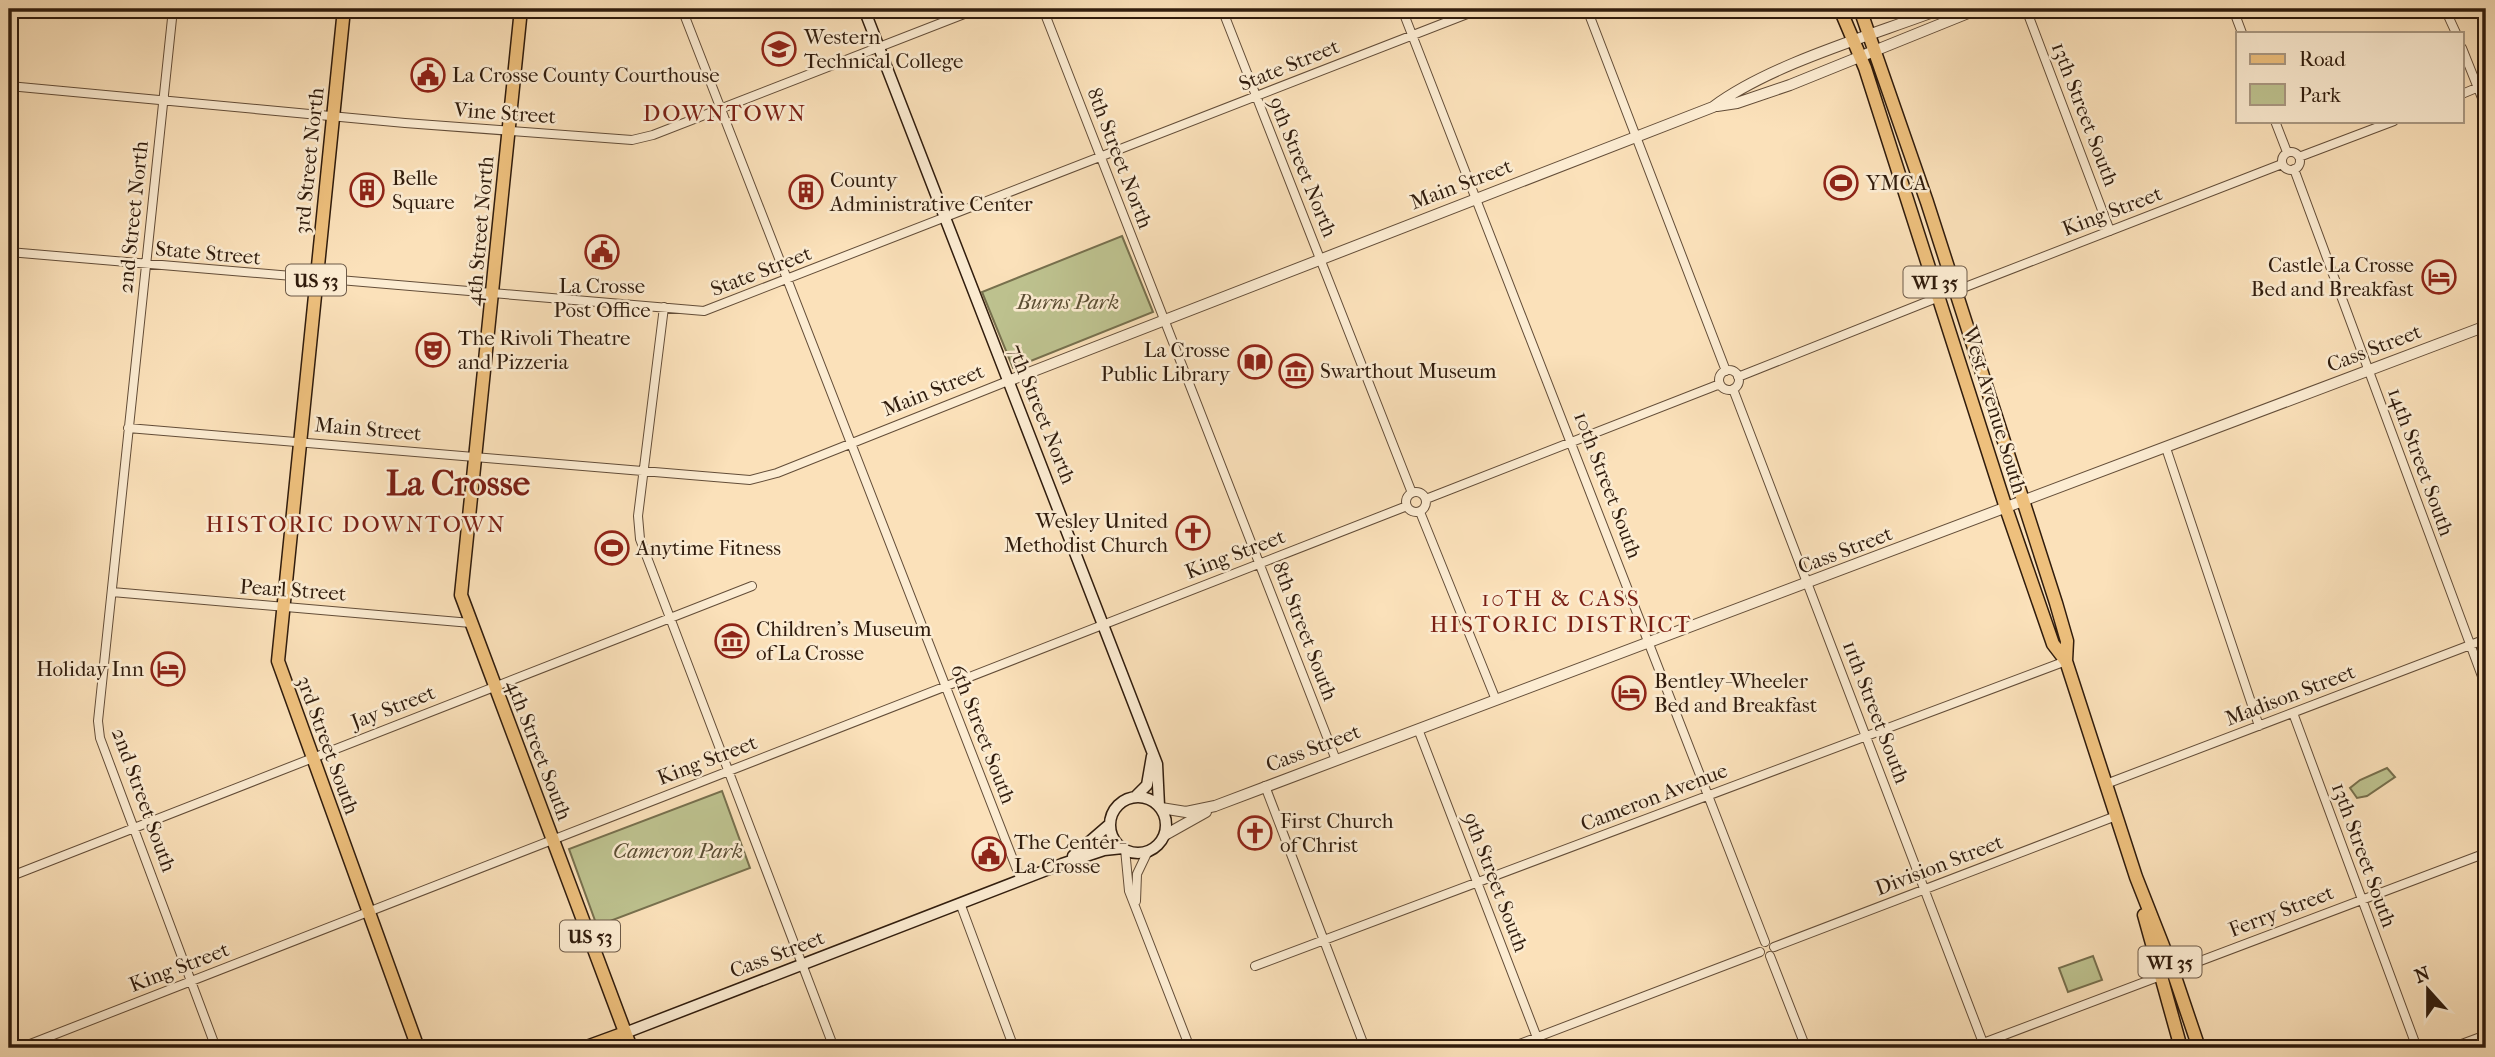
<svg xmlns="http://www.w3.org/2000/svg" width="2495" height="1057" viewBox="0 0 2495 1057" font-family="'IM FELL French Canon',serif">
	<style>
		.green { fill: #bec390; stroke: #77704e; stroke-width: 2 }
		.lines { fill: none; stroke-linecap: round; stroke-linejoin: round }
		.minor-casing { stroke: #634d38; stroke-width: 10 }
		.tertiary-casing { stroke: #634d38; stroke-width: 12 }
		.secondary-casing { stroke: #301c0d; stroke-width: 13 }
		.primary-casing { stroke: #301c0d; stroke-width: 15 }
		.trunk-casing { stroke: #301c0d; stroke-width: 15 }
		.minor { stroke: #fcecd2; stroke-width: 8 }
		.tertiary { stroke: #fcecd2; stroke-width: 10 }
		.secondary { stroke: #fcecd2; stroke-width: 10 }
		.primary { stroke: #eec07d; stroke-width: 12 }
		.trunk { stroke: #eec07d; stroke-width: 12 }
		.labels { text-anchor: middle; stroke-width: 5; stroke-linejoin: round; paint-order: stroke }
		.shield { fill: #fcecd2; stroke: #6d5a48; stroke-width: 2 }
		.shield-label { font-size: 19px; font-weight: bold; fill: #301c0d }
		.poi-label { font-size: 21px; fill: #301c0d; stroke: #fcecd2; text-anchor: start }
		.street-label { font-size: 21px; fill: #301c0d; stroke: #fcecd2 }
		.park-label { font-size: 21px; font-style: italic; fill: #5b4e34; stroke: #fcecd2 }
		.neighbourhood-label { font-size: 23px; letter-spacing: 2px; fill: #7a1f14; stroke: #fcecd2 }
		.town-label { font-size: 35px; font-weight: bold; fill: #7a1f14; stroke: #fcecd2 }
	</style>
	<rect width="100%" height="100%" fill="#fbe1ba"/>
	<filter id="stains"><feTurbulence type="fractalNoise" baseFrequency=".00286" numOctaves="4"/><feColorMatrix values="0 0 0 0 .2 0 0 0 0 .09 0 0 0 0 .02 0 0 0 .5 -.17"/></filter>
	<radialGradient id="worn" r=".72"><stop offset=".6" stop-color="#630" stop-opacity="0"/><stop offset="1" stop-color="#630" stop-opacity=".3"/></radialGradient>
	<path class="green" d="M1122 236 1153 312 1013 368 982 292Z
		M2387 768 2395 777 2367 796 2357 798 2350 788 2360 780Z
		M722 791 750 868 597 926 569 849Z
		M2093 956 2102 980 2068 992 2059 968Z"/>
	<g class="lines">
		<defs>
			<path id="minor" d="M173 9 98 721 100 738 216 1048
				M682 9 1021 880
				M1043 9 1336 760
				M1222 9 1412 493
				M1402 9 1765 942
				M1587 9 1726 371
				M2026 9 2110 231
				M2233 9 2242 33
				M2445 9 2456 33
				M2462 48 2486 108
				M9 86 405 123 632 140 653 135 977 9
				M2462 94 2486 84
				M2275 121 2287 152
				M2282 161a9 9 0 1 1 18 0a9 9 0 1 1-18 0Z
				M2299 157 2394 121
				M2294 169 2486 687
				M9 252 704 311 1480 9
				M1955 291 2282 164
				M664 307 638 516 640 539 834 1048
				M1719 380a10 10 0 1 1 20 0a10 10 0 1 1-20 0Z
				M1738 377 1939 297
				M1733 389 1985 1048
				M128 428 750 480 777 473 1008 381
				M2166 448 2259 726
				M1406 502a10 10 0 1 1 20 0a10 10 0 1 1-20 0Z
				M1426 499 1720 384
				M1420 512 1496 700
				M112 592 471 623
				M2293 713 2417 1048
				M1418 729 1541 1048
				M2106 784 2486 639
				M1265 786 1365 1048
				M1125 849 1129 891 1190 1048
				M9 877 752 586
				M1136 901 1137 874 1148 851
				M960 903 1014 1048
				M1774 947 2116 816
				M1770 956 1806 1048
				M1255 966 2066 661
				M20 1048 1407 506
				M1509 1048 1760 952
				M1970 1048 2486 853
				M2451 1048 2486 1035"/>
			<path id="tertiary" d="M1717 106 1737 103 1790 85 1978 9
				M1008 381 1713 107C1770 64 1873 35 1941 9
				M1161 808 1186 812 1215 806 2486 326
				M1165 835 1206 812"/>
			<path id="secondary" d="M864 9 1157 764 1159 806
				M1135 797 1147 785 1152 756
				M1110 825a28 28 0 1 1 56 0a28 28 0 1 1-56 0Z
				M1073 856 1110 824
				M625 1033 1062 864 1104 850 1123 848"/>
			<path id="primary" d="M1840 9 1865 68 2006 508 2053 644 2066 661 2136 877 2173 971 2199 1048
				M1860 9 1927 202 2056 603 2067 641 2066 661
				M2144 915 2181 1048
				M584 1048 625 1033"/>
			<path id="trunk" d="M344 9 278 661 418 1048
				M521 9 461 595 631 1048"/>
		</defs>
		<use href="#minor" class="minor-casing"/>
		<use href="#tertiary" class="tertiary-casing"/>
		<use href="#secondary" class="secondary-casing"/>
		<use href="#primary" class="primary-casing"/>
		<use href="#trunk" class="trunk-casing"/>
		<use href="#minor" class="minor"/>
		<use href="#tertiary" class="tertiary"/>
		<use href="#secondary" class="secondary"/>
		<use href="#primary" class="primary"/>
		<use href="#trunk" class="trunk"/>
	</g>
	<defs>
		<symbol id="university-ring" viewBox="-11 -11 22 22"><circle r="9.5" fill="#fcecd2" stroke="#8f2418" stroke-width="1.5"/><path d="M0-5L7-2L0 1L-7-2ZM-4 1L0 2.5L4 1V4Q0 6-4 4Z" fill="#8f2418"/></symbol>
		<symbol id="civic-ring" viewBox="-11 -11 22 22"><circle r="9.5" fill="#fcecd2" stroke="#8f2418" stroke-width="1.5"/><path d="M-.6-6.5H3V-4.5H.6V-3L4-1V1h2V6H-6V1h2V-1L-.6-3ZM-1.2 2.5V6h2.4V2.5Z" fill="#8f2418"/></symbol>
		<symbol id="stadium-ring" viewBox="-11 -11 22 22"><circle r="9.5" fill="#fcecd2" stroke="#8f2418" stroke-width="1.5"/><path d="M0-5a6.5 5 0 1 0 0 10a6.5 5 0 1 0 0-10ZM-3.5-1.8h7v3.6h-7Z" fill="#8f2418"/></symbol>
		<symbol id="building-ring" viewBox="-11 -11 22 22"><circle r="9.5" fill="#fcecd2" stroke="#8f2418" stroke-width="1.5"/><path d="M-4-6H4V6H1V3H-1V6H-4ZM-2.5-4.3h1.7v1.8h-1.7ZM.8-4.3h1.7v1.8H.8ZM-2.5-1h1.7V.8h-1.7ZM.8-1h1.7V.8H.8Z" fill="#8f2418"/></symbol>
		<symbol id="hotel-ring" viewBox="-11 -11 22 22"><circle r="9.5" fill="#fcecd2" stroke="#8f2418" stroke-width="1.5"/><path d="M-6-4.5h1.5V1H6V5H4.5V3h-9V5H-6ZM-4 0a1.8 1.8 0 1 1 3.6 0ZM.5 0V-2.5h3Q6-2.5 6 0Z" fill="#8f2418"/></symbol>
		<symbol id="theatre-ring" viewBox="-11 -11 22 22"><circle r="9.5" fill="#fcecd2" stroke="#8f2418" stroke-width="1.5"/><path d="M-5-5.5Q0-4 5-5.5V0Q5 5 0 6Q-5 5-5 0ZM-3.3-2.5H-1v1.5H-3.3ZM1-2.5H3.3v1.5H1ZM-2.8 1Q0 5.5 2.8 1Z" fill="#8f2418"/></symbol>
		<symbol id="library-ring" viewBox="-11 -11 22 22"><circle r="9.5" fill="#fcecd2" stroke="#8f2418" stroke-width="1.5"/><path d="M-6-4Q-3-5.5-.7-3.5V5Q-3 3-6 4ZM6-4Q3-5.5 .7-3.5V5Q3 3 6 4Z" fill="#8f2418"/></symbol>
		<symbol id="museum-ring" viewBox="-11 -11 22 22"><circle r="9.5" fill="#fcecd2" stroke="#8f2418" stroke-width="1.5"/><path d="M0-6L6-3V-2H-6V-3ZM-5-1h2V3h-2ZM-1-1h2V3h-2ZM3-1h2V3H3ZM-6 4H6V6H-6Z" fill="#8f2418"/></symbol>
		<symbol id="church-ring" viewBox="-11 -11 22 22"><circle r="9.5" fill="#fcecd2" stroke="#8f2418" stroke-width="1.5"/><path d="M-1.2-6h2.4v3.5h3.3v2.4h-3.3V6h-2.4V-.1h-3.3v-2.4h3.3Z" fill="#8f2418"/></symbol>
	</defs>
	<g fill-rule="evenodd">
		<use href="#university-ring" x="760" y="30" width="38" height="38"/>
		<use href="#civic-ring" x="409" y="56" width="38" height="38"/>
		<use href="#stadium-ring" x="1822" y="164" width="38" height="38"/>
		<use href="#building-ring" x="348" y="171" width="38" height="38"/>
		<use href="#building-ring" x="787" y="173" width="38" height="38"/>
		<use href="#civic-ring" x="583" y="233" width="38" height="38"/>
		<use href="#hotel-ring" x="2420" y="258" width="38" height="38"/>
		<use href="#theatre-ring" x="414" y="331" width="38" height="38"/>
		<use href="#library-ring" x="1236" y="343" width="38" height="38"/>
		<use href="#museum-ring" x="1277" y="352" width="38" height="38"/>
		<use href="#church-ring" x="1174" y="514" width="38" height="38"/>
		<use href="#stadium-ring" x="593" y="529" width="38" height="38"/>
		<use href="#museum-ring" x="713" y="622" width="38" height="38"/>
		<use href="#hotel-ring" x="149" y="650" width="38" height="38"/>
		<use href="#hotel-ring" x="1610" y="674" width="38" height="38"/>
		<use href="#church-ring" x="1236" y="814" width="38" height="38"/>
		<use href="#civic-ring" x="970" y="835" width="38" height="38"/>
	</g>
	<g class="labels">
		<g class="shield">
			<rect x="286" y="264.5" width="60" height="31" rx="5"/>
			<rect x="1903.5" y="266.5" width="63" height="31" rx="5"/>
			<rect x="560" y="920.5" width="60" height="31" rx="5"/>
			<rect x="2138.5" y="946.5" width="63" height="31" rx="5"/>
		</g>
		<g class="shield-label">
			<text x="316" y="287">US 53</text>
			<text x="1935" y="289">WI 35</text>
			<text x="590" y="943">US 53</text>
			<text x="2170" y="969">WI 35</text>
		</g>
		<g class="poi-label">
			<text x="804" y="44">Western<tspan x="804" dy="24">Technical College</tspan></text>
			<text x="452" y="82">La Crosse County Courthouse</text>
			<text x="392" y="185">Belle<tspan x="392" dy="24">Square</tspan></text>
			<text x="830" y="187">County<tspan x="830" dy="24">Administrative Center</tspan></text>
			<text x="1866" y="190">YMCA</text>
			<text x="2414" y="272" text-anchor="end">Castle La Crosse<tspan x="2414" dy="24">Bed and Breakfast</tspan></text>
			<text x="602" y="293" text-anchor="middle">La Crosse<tspan x="602" dy="24">Post Office</tspan></text>
			<text x="458" y="345">The Rivoli Theatre<tspan x="458" dy="24">and Pizzeria</tspan></text>
			<text x="1230" y="357" text-anchor="end">La Crosse<tspan x="1230" dy="24">Public Library</tspan></text>
			<text x="1320" y="378">Swarthout Museum</text>
			<text x="1168" y="528" text-anchor="end">Wesley United<tspan x="1168" dy="24">Methodist Church</tspan></text>
			<text x="636" y="555">Anytime Fitness</text>
			<text x="756" y="636">Children's Museum<tspan x="756" dy="24">of La Crosse</tspan></text>
			<text x="144" y="676" text-anchor="end">Holiday Inn</text>
			<text x="1654" y="688">Bentley-Wheeler<tspan x="1654" dy="24">Bed and Breakfast</tspan></text>
			<text x="1280" y="828">First Church<tspan x="1280" dy="24">of Christ</tspan></text>
			<text x="1014" y="849">The Center-<tspan x="1014" dy="24">La Crosse</tspan></text>
		</g>
		<g class="street-label">
			<text transform="translate(1289 65) rotate(-22)" y="7">State Street</text>
			<text transform="translate(505 113) rotate(4)" y="7">Vine Street</text>
			<text transform="translate(2085 114) rotate(69)" y="7">13th Street South</text>
			<text transform="translate(1120 158) rotate(69)" y="7">8th Street North</text>
			<text transform="translate(309 161) rotate(-84)" y="7">3rd Street North</text>
			<text transform="translate(1303 167) rotate(68)" y="7">9th Street North</text>
			<text transform="translate(1461 184) rotate(-21)" y="7">Main Street</text>
			<text transform="translate(2112 211) rotate(-21)" y="7">King Street</text>
			<text transform="translate(133 217) rotate(-84)" y="7">2nd Street North</text>
			<text transform="translate(480 231) rotate(-85)" y="7">4th Street North</text>
			<text transform="translate(208 253) rotate(5)" y="7">State Street</text>
			<text transform="translate(761 271) rotate(-21)" y="7">State Street</text>
			<text transform="translate(2374 348) rotate(-21)" y="7">Cass Street</text>
			<text transform="translate(933 390) rotate(-22)" y="7">Main Street</text>
			<text transform="translate(1995 410) rotate(73)" y="7">West Avenue South</text>
			<text transform="translate(1042 414) rotate(68)" y="7">7th Street North</text>
			<text transform="translate(368 429) rotate(5)" y="7">Main Street</text>
			<text transform="translate(2421 462) rotate(70)" y="7">14th Street South</text>
			<text transform="translate(1608 485) rotate(69)" y="7">10th Street South</text>
			<text transform="translate(1845 550) rotate(-21)" y="7">Cass Street</text>
			<text transform="translate(1235 554) rotate(-21)" y="7">King Street</text>
			<text transform="translate(293 590) rotate(4)" y="7">Pearl Street</text>
			<text transform="translate(1305 631) rotate(69)" y="7">8th Street South</text>
			<text transform="translate(2290 695) rotate(-21)" y="7">Madison Street</text>
			<text transform="translate(393 707) rotate(-21)" y="7">Jay Street</text>
			<text transform="translate(1876 712) rotate(69)" y="7">11th Street South</text>
			<text transform="translate(983 734) rotate(69)" y="7">6th Street South</text>
			<text transform="translate(328 745) rotate(70)" y="7">3rd Street South</text>
			<text transform="translate(1313 748) rotate(-21)" y="7">Cass Street</text>
			<text transform="translate(539 750) rotate(69)" y="7">4th Street South</text>
			<text transform="translate(707 760) rotate(-21)" y="7">King Street</text>
			<text transform="translate(1654 797) rotate(-21)" y="7">Cameron Avenue</text>
			<text transform="translate(144 800) rotate(70)" y="7">2nd Street South</text>
			<text transform="translate(2364 855) rotate(70)" y="7">13th Street South</text>
			<text transform="translate(1939 865) rotate(-21)" y="7">Division Street</text>
			<text transform="translate(1496 882) rotate(69)" y="7">9th Street South</text>
			<text transform="translate(2281 911) rotate(-21)" y="7">Ferry Street</text>
			<text transform="translate(777 954) rotate(-21)" y="7">Cass Street</text>
			<text transform="translate(179 967) rotate(-21)" y="7">King Street</text>
		</g>
		<g class="park-label">
			<text x="1068" y="309">Burns Park</text>
			<text x="678" y="858">Cameron Park</text>
		</g>
		<g class="neighbourhood-label">
			<text x="725" y="121">DOWNTOWN</text>
			<text x="356" y="532">HISTORIC DOWNTOWN</text>
			<text x="1561" y="606">10TH &amp; CASS<tspan x="1561" dy="26">HISTORIC DISTRICT</tspan></text>
		</g>
		<g class="town-label">
			<text x="458" y="495">La Crosse</text>
		</g>
	</g>
	<rect width="2495" height="1057" fill="none" stroke="#fbe1ba" stroke-width="35"/>
	<rect x="10" y="10" width="2474" height="1036" fill="none" stroke="#301c0d" stroke-width="3.5"/>
	<rect x="18" y="18" width="2460" height="1022" fill="none" stroke="#301c0d" stroke-width="2"/>
	<rect x="2236" y="32" width="228" height="91" fill="#fcecd2" stroke="#aa9983" stroke-width="2"/>
	<rect x="2250" y="54" width="35" height="10" fill="#eec07d" stroke="#aa9983" stroke-width="2"/>
	<text x="2299" y="66" font-size="21" fill="#301c0d">Road</text>
	<rect x="2250" y="84" width="35" height="21" fill="#bec390" stroke="#aa9983" stroke-width="2"/>
	<text x="2299" y="102" font-size="21" fill="#301c0d">Park</text>
	<g transform="translate(2428 990) rotate(339)" stroke="#fcecd2" stroke-width="5" paint-order="stroke">
	<path d="M0-5L12 26L0 18L-12 26Z" fill="#301c0d"/>
	<text y="-10" font-size="19" font-weight="bold" text-anchor="middle" fill="#301c0d">N</text>
	</g>
	<rect width="100%" height="100%" filter="url(#stains)"/>
	<rect width="100%" height="100%" fill="url(#worn)"/>
</svg>
